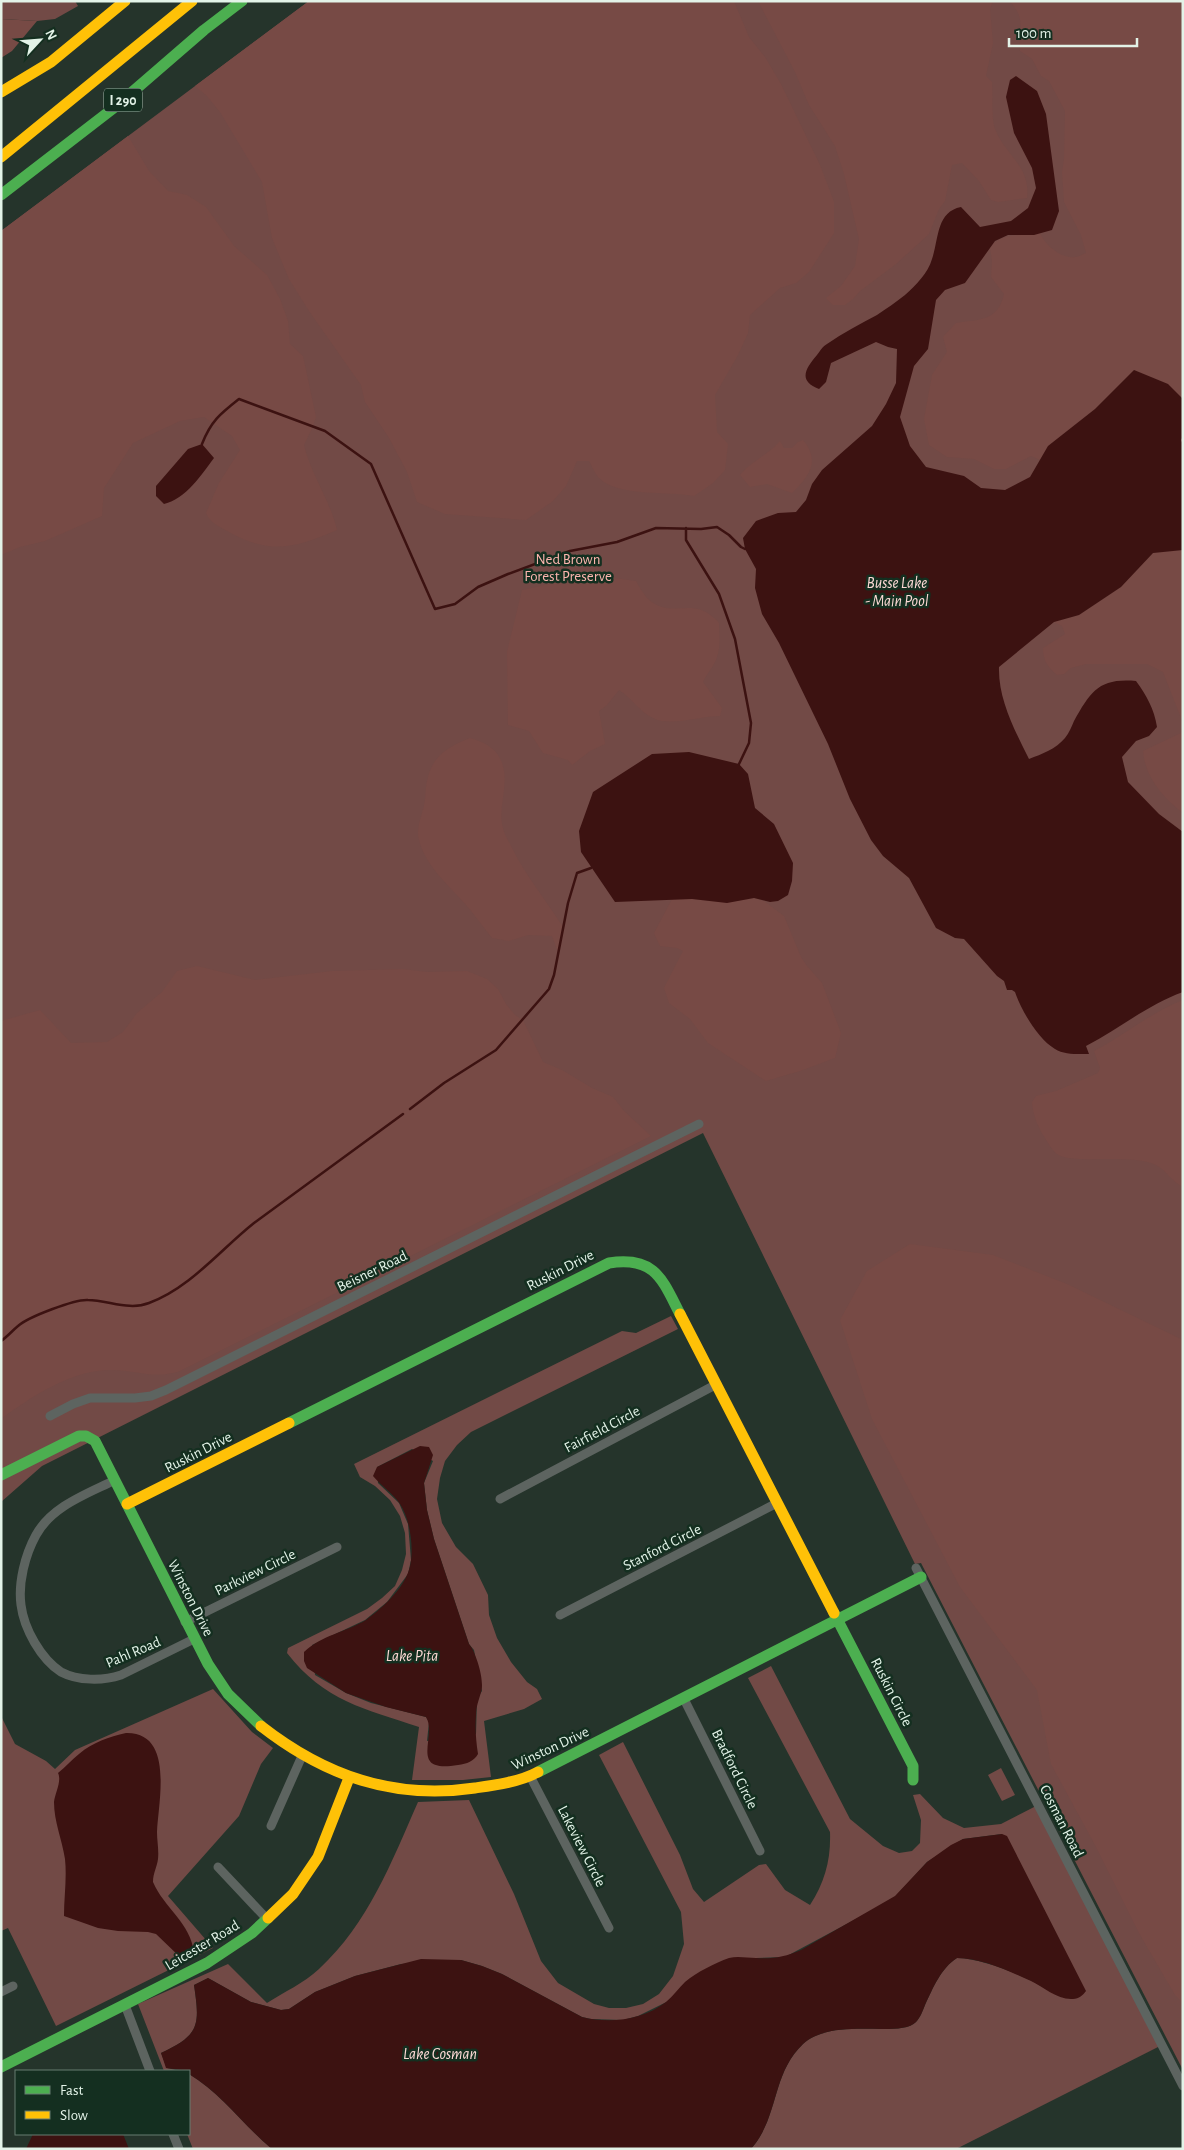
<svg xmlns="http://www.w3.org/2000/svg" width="1184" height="2150" viewBox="0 0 1184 2150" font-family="'Alegreya Sans',sans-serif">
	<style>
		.green { fill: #724a46; fill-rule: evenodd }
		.forest { fill: #774a45 }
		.water { fill: #3c1211 }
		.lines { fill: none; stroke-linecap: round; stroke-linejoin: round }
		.stream { stroke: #3c1211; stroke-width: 2.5 }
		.street { stroke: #5d6460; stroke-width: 9 }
		.fast { stroke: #4caf50; stroke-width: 11 }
		.slow { stroke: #ffc107; stroke-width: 11 }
		.labels { text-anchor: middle; stroke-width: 5; stroke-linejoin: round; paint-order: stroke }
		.shield { fill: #142f20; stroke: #a5b8ac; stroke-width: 1 }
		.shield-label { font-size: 14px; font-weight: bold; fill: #e3f3e8 }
		.park-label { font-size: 15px; fill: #fcb5ae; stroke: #142f20 }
		.street-label { font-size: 15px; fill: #e3f3e8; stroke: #142f20 }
		.water-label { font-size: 16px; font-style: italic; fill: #fdd9d5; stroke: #142f20 }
	</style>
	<rect width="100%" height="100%" fill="#25342b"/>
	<path class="green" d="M1 1H75L78 6 55 19 37 21 1 19Z
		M309 1H1183V2070L921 1563 915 1564 703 1133 42 1466 1 1502V231Z
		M671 1316 678 1329 471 1432 457 1445 445 1461 440 1478 437 1499 442 1523 456 1547 473 1564 488 1595 489 1615 497 1638 511 1662 527 1682 537 1689 542 1699 524 1709 484 1721 491 1777 463 1780H412L419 1727C365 1709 324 1701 287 1653L288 1648 367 1609 382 1598 395 1586 402 1570 406 1554 405 1533 400 1516 390 1500 375 1486 360 1477 354 1464 622 1331 636 1333ZM412 1449 433 1461 424 1483 427 1510 434 1539 469 1644 474 1650 482 1691 477 1699 476 1734 427 1741 429 1722 426 1717 371 1703 346 1693 315 1675 312 1645 365 1620 387 1602 408 1574 411 1560 408 1524 399 1503 378 1483 377 1467Z
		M771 1666 850 1819 883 1846 899 1853 912 1851 920 1843 921 1820 913 1795 920 1794 943 1818 964 1828 1001 1824 1038 1805 1162 2045 956 2149H751C755 2144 759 2139 762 2133 778 2103 776 2070 803 2044 834 2016 899 2039 916 2022 920 2018 923 2010 925 2005 933 1988 941 1968 957 1958 978 1958 1015 1972 1034 1982 1048 1990 1058 1996 1073 1999L1002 1834 963 1839 927 1862 896 1896 884 1904 785 1957 756 1958 638 2016 623 2020 591 2019 582 2017 502 1974 482 1966 461 1960 401 1964 355 1976 315 1992 289 2009 281 2010 251 2002 208 1978 194 1985C200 2025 200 2035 161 2053L167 2068 180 2071H164L138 2004 228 1964 267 2003C284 1992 304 1983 319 1969 368 1924 392 1861 418 1802L469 1800 514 1894 541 1961 558 1983 594 2004 609 2008H626L643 2004 659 1994 673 1976 684 1944 681 1912 599 1755 623 1742 680 1855 693 1889 704 1902 759 1865 766 1864 785 1890 810 1905C825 1882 831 1859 830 1832L748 1678Z
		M213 1689 252 1732 273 1748 261 1764 239 1816 168 1896 213 1948 56 2026 8 1928 1 1931V1716L15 1744 46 1761 55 1769 75 1750Z
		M1001 1768 1015 1795 1002 1801 988 1775Z
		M189 2074C221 2093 243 2125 272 2149H193L187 2134Z"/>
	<path class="forest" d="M309 1H734L749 37 765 57 781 84 820 165 834 202V233L809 272 796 283 780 288 750 315 748 333 738 355 715 395 717 432 728 444 725 470 713 483 694 496C667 491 618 497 599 478 595 474 592 466 589 461H577L566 486 553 501 526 520 445 514 417 502 407 472 389 438 365 402 361 385 309 311 289 279 272 238 262 182 220 112 206 95 195 86Z
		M758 1H993L990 9 993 43 986 76 992 82C993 95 991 118 995 129 1005 155 1031 166 1027 198L998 202 991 200 979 181 962 163 952 165 945 201 939 209 929 234 896 264 860 291 853 299 845 305H833L826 298 841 286 855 266 859 239 844 174 835 146 809 105 795 72Z
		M1009 1H1183V399L1168 384 1134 370 1095 409 1048 446 1040 460 1031 456 1006 469H994L974 459 947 457 929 445 924 419 932 375 947 352 943 337 956 323C979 319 998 322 1004 294L991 277 992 261 990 248C1003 230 1021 238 1040 233 1045 245 1061 259 1075 257 1079 257 1083 254 1086 253L1081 235 1064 202 1062 172 1064 159 1065 111 1049 81 1041 76 1032 59 1020 51C1018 30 1027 18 1009 1Z
		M1 19 37 21 12 51 1 58Z
		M128 136 149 171 168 191 187 195 206 207 234 246 267 275 280 299 288 321 290 344 303 356 316 417 313 426 304 445C311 475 330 500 337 530 296 548 270 555 229 532 219 526 211 524 206 513L219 483 240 450 232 436 204 417 180 421 133 443 104 488 102 516 45 541 20 547 1 555V231Z
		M803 440C821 462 809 476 792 493L767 484 750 487 740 475C752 461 768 455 780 441L784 448H792L798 442Z
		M1183 550V723L1163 672 1147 664H1086L1071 668 1064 674 1057 675C1048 667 1043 661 1043 648L1065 634 1062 626 1054 622 1079 615 1121 587 1153 553Z
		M615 578 636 581C639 587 643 593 647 598 672 622 693 593 719 623 719 634 721 646 717 657 715 665 707 673 703 682L722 708 720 716C702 716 671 726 655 719 640 713 632 698 619 690L607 705 599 711 605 744 590 751 572 765 568 760 543 753 529 731 508 725 507 652 522 590 567 580Z
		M1183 725V813C1163 798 1145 777 1143 751L1181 733Z
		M470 738C484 742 497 748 502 763 510 785 497 807 503 828 504 834 508 840 511 846 525 875 546 900 563 927L558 952 552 936 528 935 509 941 492 938C483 927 475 915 466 905 449 885 426 867 419 840 415 827 424 812 425 799 427 763 437 751 470 738Z
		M754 898 764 901 784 916 801 957 807 966 822 983 841 1033 835 1058 800 1071 766 1081 708 1043 690 1019 669 1003 664 988 683 951 677 948 660 946 654 933 672 899H693L727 902Z
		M197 966 255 980 332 971 403 969 427 972 467 971 487 979 498 989 506 1004 515 1015 523 1020 543 1062 562 1070 592 1088 613 1097 624 1111 651 1136 180 1371C153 1380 135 1369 108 1370 70 1371 31 1397 1 1419V1021L40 1010 71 1043 107 1042 123 1032 137 1013 162 992 177 971Z
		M1183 1000V1187C1171 1181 1166 1170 1156 1165 1131 1153 1071 1165 1057 1154 1051 1149 1047 1141 1043 1135 1037 1124 1033 1115 1032 1102L1036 1096 1056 1091 1098 1073 1100 1068 1094 1051C1125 1035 1150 1013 1183 1000Z
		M910 1244 993 1255 1067 1284 1183 1340V2003L1175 1995 1139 1933 1095 1845 1051 1764 1037 1690 960 1587 872 1419 840 1320 867 1271Z"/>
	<path class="water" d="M1016 76 1037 91 1046 114 1059 211 1052 230 1034 235H1008L995 241 965 283 945 290 936 300 928 349 914 366 900 417 910 446 926 467 964 476 981 488 1005 490 1030 477 1048 446 1095 409 1134 370 1168 384 1183 399V436L1181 440 1183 445V550L1153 553 1121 587 1079 615 1054 622 999 667C998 699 1015 731 1029 759 1042 754 1056 749 1065 738 1069 733 1072 726 1074 721 1091 691 1099 678 1136 681 1147 696 1154 709 1157 727L1149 736 1136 741 1122 757 1128 782 1159 814 1183 832V992C1147 1005 1119 1029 1086 1046L1089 1054C1079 1054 1064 1055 1055 1049 1038 1039 1021 1010 1015 992L1012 990H1007L1004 981 997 976 964 939 955 938 936 928 909 878 883 856 871 840 850 799 828 744 779 643 762 614 755 588 756 569 745 549 743 538 756 521 778 513 796 512 806 500 812 484 822 470 872 426 886 404 896 383 897 349 888 347 876 342 831 363 826 382 819 389C798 381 805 369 817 355 820 351 823 346 827 344 843 333 860 324 877 315 886 309 896 302 905 295 916 285 928 273 932 259 939 239 936 212 961 207L980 227 1011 221 1028 208 1036 188 1032 168 1014 133 1006 97 1010 80Z
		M202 444 214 458C201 475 186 499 164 504L156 496V486L188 449Z
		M689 752 739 764 748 774 755 808 774 824 793 863 792 881 788 895 778 901 770 902 754 898 727 903 692 899 615 902 581 852 579 831 593 792 652 754Z
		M420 1446 429 1447 433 1455 424 1483 427 1510 434 1539 469 1644C476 1652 485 1681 481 1692 479 1700 476 1706 476 1715 475 1728 476 1741 478 1754 474 1761 467 1764 458 1765 407 1774 438 1736 426 1717L386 1707 346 1693 307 1668 304 1661V1652C322 1635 346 1632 366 1620 381 1609 400 1592 407 1575 416 1557 411 1520 400 1504 393 1493 381 1486 373 1476L377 1467Z
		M126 1733C175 1732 158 1803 157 1832 157 1841 159 1850 158 1859 157 1867 153 1873 153 1882 164 1908 191 1923 194 1953L182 1959 156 1934 148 1932 118 1931 98 1928 64 1916C64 1897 67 1878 65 1859 62 1839 54 1822 54 1802 55 1793 62 1781 58 1773 66 1767 71 1760 79 1754 93 1742 109 1737 126 1733Z
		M1002 1834 1007 1836 1086 1991C1083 1995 1079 1999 1073 1999 1057 2000 1044 1987 1031 1981 1009 1971 981 1958 957 1958 941 1968 933 1988 925 2005 923 2010 920 2018 916 2022 899 2039 834 2016 803 2044 776 2070 778 2103 762 2133 759 2139 755 2144 751 2149H272C243 2125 221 2093 189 2074V2071L166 2068 161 2053C200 2035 200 2025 194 1985L208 1978 251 2002 281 2010 289 2009 315 1992 355 1976 421 1959 461 1960 482 1966 502 1974 582 2017C610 2024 643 2020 666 2002 673 1996 679 1988 685 1982 697 1972 715 1963 729 1958 738 1956 747 1958 756 1958 773 1959 785 1957 801 1950L895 1896 927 1862 951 1845 963 1839Z
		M33 2134H123L129 2149H26Z"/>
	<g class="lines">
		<path class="stream" d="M202 444C211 421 220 414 239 399L325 431 371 464 435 609 455 604 478 587 508 574 570 551 617 542 656 528 701 529 717 527 729 535 741 547 745 549
			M686 528V540L719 594 735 639 751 723 749 743 739 764
			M410 1109 444 1083 496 1050 549 989 554 975 568 903 577 873 591 868
			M1 1341C7 1337 12 1331 18 1326 28 1317 75 1299 88 1300 108 1300 129 1311 149 1303 190 1288 220 1250 254 1223L403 1114"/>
		<path class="street" d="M50 1416 73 1404 90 1398H135L151 1396 166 1390 699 1124
			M115 1480C87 1494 52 1506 36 1535 25 1555 18 1583 21 1605 24 1629 41 1659 61 1672 78 1681 103 1681 121 1675L194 1639
			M500 1499 717 1384
			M916 1568 1183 2086
			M560 1615 777 1503
			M185 1622 337 1547
			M684 1699 760 1851
			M530 1776 609 1928
			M271 1826 302 1756
			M218 1867 267 1919
			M1 1992 13 1986
			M125 2005 150 2071
			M173 2134 179 2149"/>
		<path class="fast" d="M1 195 115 107 204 30 242 1
			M289 1423 609 1263C655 1256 662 1279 680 1314
			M1 1475 79 1436H86L95 1441 208 1664 228 1694 261 1726
			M834 1613 913 1766V1780
			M538 1772 921 1577
			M1 2067 207 1963 252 1933 268 1918"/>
		<path class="slow" d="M1 92 51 62 125 1
			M1 157 192 1
			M680 1314 834 1613
			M127 1504 289 1423
			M261 1726C325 1776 394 1800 475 1788 496 1785 519 1782 538 1772
			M268 1918 293 1894 318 1857 349 1778"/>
	</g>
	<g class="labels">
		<rect class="shield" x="104" y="88.5" width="38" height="23" rx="4"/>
		<g class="shield-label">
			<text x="123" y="105">I 290</text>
		</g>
		<g class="park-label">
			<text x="568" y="564">Ned Brown<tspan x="568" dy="17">Forest Preserve</tspan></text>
		</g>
		<g class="street-label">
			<text transform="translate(560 1270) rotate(-27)" y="5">Ruskin Drive</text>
			<text transform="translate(372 1271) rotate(-26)" y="5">Beisner Road</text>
			<text transform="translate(602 1429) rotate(-28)" y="5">Fairfield Circle</text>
			<text transform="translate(198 1452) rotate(-27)" y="5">Ruskin Drive</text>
			<text transform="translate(662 1547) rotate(-27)" y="5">Stanford Circle</text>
			<text transform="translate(255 1572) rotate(-26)" y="5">Parkview Circle</text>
			<text transform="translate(191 1598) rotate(63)" y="5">Winston Drive</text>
			<text transform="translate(133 1652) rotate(-23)" y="5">Pahl Road</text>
			<text transform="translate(892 1692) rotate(63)" y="5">Ruskin Circle</text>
			<text transform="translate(550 1748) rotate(-25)" y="5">Winston Drive</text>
			<text transform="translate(735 1769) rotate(64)" y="5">Bradford Circle</text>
			<text transform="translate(1062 1821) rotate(63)" y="5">Cosman Road</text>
			<text transform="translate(582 1846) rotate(63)" y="5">Lakeview Circle</text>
			<text transform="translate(202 1945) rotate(-31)" y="5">Leicester Road</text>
		</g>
		<g class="water-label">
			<text x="897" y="588">Busse Lake<tspan x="897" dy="18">- Main Pool</tspan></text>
			<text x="412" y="1661">Lake Pita</text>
			<text x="440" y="2059">Lake Cosman</text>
		</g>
	</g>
	<rect width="1184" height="2150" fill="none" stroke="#e3f3e8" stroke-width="5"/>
	<rect x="15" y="2070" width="175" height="65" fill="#142f20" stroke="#677d70"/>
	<rect x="25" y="2086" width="25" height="8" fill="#4caf50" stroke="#677d70"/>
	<text x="60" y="2095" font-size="15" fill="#e3f3e8">Fast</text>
	<rect x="25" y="2111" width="25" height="8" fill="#ffc107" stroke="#677d70"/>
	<text x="60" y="2120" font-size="15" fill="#e3f3e8">Slow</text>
	<g transform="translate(40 40) rotate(64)" stroke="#142f20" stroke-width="4" paint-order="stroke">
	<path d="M0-4L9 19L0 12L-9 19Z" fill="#e3f3e8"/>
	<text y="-8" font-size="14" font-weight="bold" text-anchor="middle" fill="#e3f3e8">N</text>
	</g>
	<path d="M1009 38v8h128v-8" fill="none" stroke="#e3f3e8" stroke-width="2.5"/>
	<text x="1016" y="38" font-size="15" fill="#e3f3e8" stroke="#142f20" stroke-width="4" paint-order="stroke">100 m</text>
</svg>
